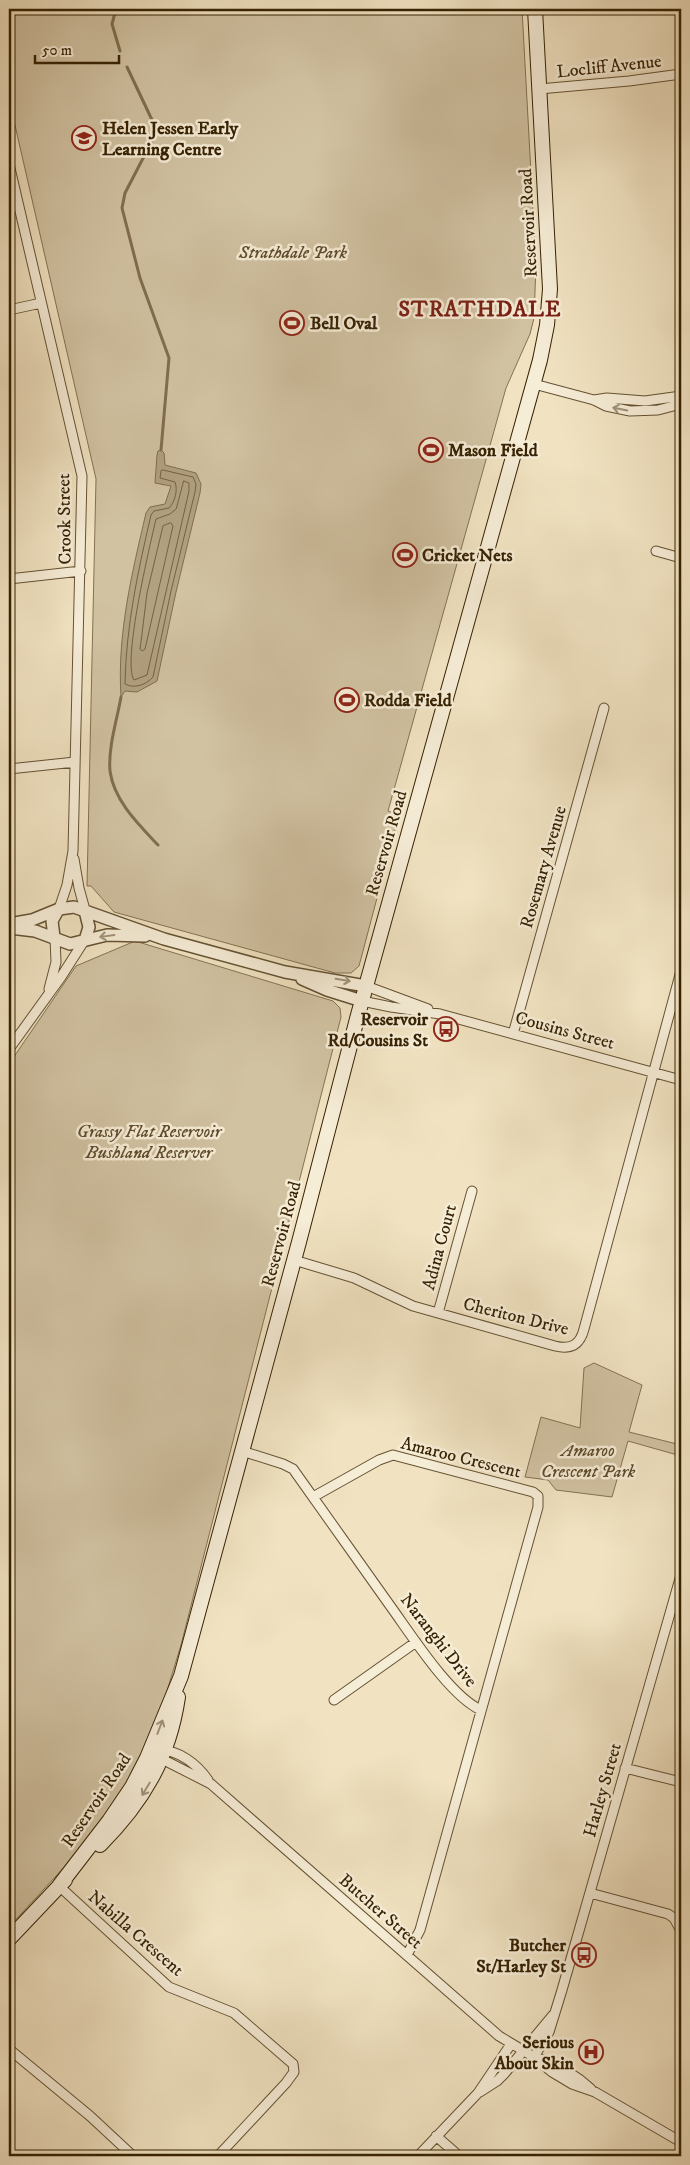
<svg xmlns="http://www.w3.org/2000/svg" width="690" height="2165" viewBox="0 0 690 2165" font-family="'IM FELL DW Pica',serif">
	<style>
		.green { fill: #d1c2a2; stroke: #847252 }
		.water { fill: #b1a181; stroke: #806e4f }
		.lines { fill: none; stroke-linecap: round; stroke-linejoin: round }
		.shore { stroke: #746242; stroke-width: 1 }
		.stream { stroke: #806e4f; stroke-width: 3 }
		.minor-casing { stroke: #655233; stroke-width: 11 }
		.tertiary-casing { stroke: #655233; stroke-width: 14 }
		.secondary-casing { stroke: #362203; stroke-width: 16 }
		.minor { stroke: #f6edd7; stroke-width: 9 }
		.tertiary { stroke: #f6edd7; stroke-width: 11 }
		.secondary { stroke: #f6edd7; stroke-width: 14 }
		.oneway { stroke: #a09278 }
		.labels { text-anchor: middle; stroke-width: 5; stroke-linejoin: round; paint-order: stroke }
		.street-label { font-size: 18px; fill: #362203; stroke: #f6edd7 }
		.poi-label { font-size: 18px; font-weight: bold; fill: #362203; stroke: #f6edd7; text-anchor: start }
		.park-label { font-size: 18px; font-style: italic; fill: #5d4a2b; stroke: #f6edd7 }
		.district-label { font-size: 22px; font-weight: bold; letter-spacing: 1px; fill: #7a1f14; stroke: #f6edd7 }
	</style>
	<rect width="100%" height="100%" fill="#f1e3c2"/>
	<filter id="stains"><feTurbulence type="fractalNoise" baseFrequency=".004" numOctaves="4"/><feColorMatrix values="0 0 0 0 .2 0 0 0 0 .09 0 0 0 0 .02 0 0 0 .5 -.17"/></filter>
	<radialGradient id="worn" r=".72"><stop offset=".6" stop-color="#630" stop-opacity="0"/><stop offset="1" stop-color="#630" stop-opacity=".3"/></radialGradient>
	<path class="green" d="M9 9H522L536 265 534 318 530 334 506 388 388 811 399 815 359 966 351 973H335L114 912 91 886H87L96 479 9 99Z
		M135 941 333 1001 340 1008 341 1017 181 1645 160 1714 132 1778 79 1851 9 1927V1064L76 966Z
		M594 1363 642 1385 629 1432 681 1445V1456L628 1441 612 1497 556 1490 548 1480 525 1477 541 1417 580 1428 584 1368Z"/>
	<path class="water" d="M161 450 164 453 165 465 196 473 201 484 200 493 176 592 157 681 137 692 125 691 121 697C117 634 132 573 146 513L150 507 165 504 171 486 155 483 157 455 158 451Z"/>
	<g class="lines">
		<path class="shore" d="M163 470 193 477 196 484 195 492 171 591 153 677C146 685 134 689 125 684 126 626 138 571 151 515L154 511 169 508C175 502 178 490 175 482L160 478 161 471Z
			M184 481 189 483V491L147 675 134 680C122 662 150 545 156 519L170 514 176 509Z
			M171 523 173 526 145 649 142 651 140 649 141 642 147 593 163 526Z"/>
		<path class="stream" d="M116 9 112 24 120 51
			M127 67 153 122 152 141 125 193 122 208 140 278 169 358 161 450
			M121 697C117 720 108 747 110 771 114 801 139 825 158 845"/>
		<defs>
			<path id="minor" d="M539 89 629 81 681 74
				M9 164 82 476 73 851 67 885 59 909
				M9 310 41 303
				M534 384 594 400 606 406 630 411 658 410 681 404
				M594 400 607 398 645 401 681 396
				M656 551 681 558
				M9 579 81 571
				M9 769 75 762
				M74 859 79 888 85 910
				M366 986 428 1009
				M49 989 56 962 55 938
				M362 1001 391 1007 440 1014 681 1080
				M513 1034 604 708
				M9 1049 61 977 84 941
				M294 1260 354 1278 413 1306 555 1346C571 1350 580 1345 584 1329L681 971
				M438 1313 472 1191
				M242 1451 283 1464 293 1469C326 1515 358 1561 391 1607 412 1636 450 1696 481 1710
				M313 1497 379 1460 393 1455 533 1492 538 1496V1507L420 1930 407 1955
				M334 1700 416 1642
				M159 1750C179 1750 197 1764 208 1780
				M158 1757 211 1784 499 2036 534 2057 552 2072 572 2084 595 2092 681 2142
				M625 1768 681 1782
				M59 1886 169 1987 234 2013 293 2064 294 2072 286 2083 218 2156
				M590 1893 668 1914 674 1918 681 1931
				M9 2049 90 2116 133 2156
				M534 2057 549 2032 562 1990 681 1575
				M538 2058C559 2065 575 2074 591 2089
				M480 2092 497 2081 505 2073 553 2015
				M436 2136 459 2156
				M418 2156 478 2093 511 2044"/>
			<path id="tertiary" d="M85 911 89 927 85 940
				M9 924 32 920 59 909 74 907 164 939 285 972 366 986
				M10 928 35 931 70 944 107 935 145 936
				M54 937 52 921 58 910
				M302 979 327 990 362 1001"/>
			<path id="secondary" d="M100 1845C143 1802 169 1758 178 1697
				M59 1886 109 1821 132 1787 147 1758 181 1676 299 1242 358 1015 540 360 547 325 550 289 535 9
				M9 1939 65 1880"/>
		</defs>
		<use href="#minor" class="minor-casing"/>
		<use href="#tertiary" class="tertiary-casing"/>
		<use href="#secondary" class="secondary-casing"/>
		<use href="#minor" class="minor"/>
		<use href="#tertiary" class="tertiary"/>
		<use href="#secondary" class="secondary"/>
	</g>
	<defs><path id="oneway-shaft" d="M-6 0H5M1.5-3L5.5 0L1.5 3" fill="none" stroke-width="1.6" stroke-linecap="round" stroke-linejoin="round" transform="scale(1.25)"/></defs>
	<g class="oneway">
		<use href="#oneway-shaft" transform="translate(620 409) rotate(-168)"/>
		<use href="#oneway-shaft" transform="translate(107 936) rotate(172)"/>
		<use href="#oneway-shaft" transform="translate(343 980) rotate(9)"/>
		<use href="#oneway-shaft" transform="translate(160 1727) rotate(-69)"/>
		<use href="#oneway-shaft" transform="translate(146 1789) rotate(121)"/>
	</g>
	<defs>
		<symbol id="school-ring" viewBox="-11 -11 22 22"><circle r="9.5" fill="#f6edd7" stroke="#8f2418" stroke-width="1.5"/><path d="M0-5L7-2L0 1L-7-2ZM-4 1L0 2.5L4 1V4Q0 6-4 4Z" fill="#8f2418"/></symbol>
		<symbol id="stadium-ring" viewBox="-11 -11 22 22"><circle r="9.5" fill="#f6edd7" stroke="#8f2418" stroke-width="1.5"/><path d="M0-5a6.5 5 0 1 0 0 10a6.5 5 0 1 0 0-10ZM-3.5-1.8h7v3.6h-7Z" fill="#8f2418"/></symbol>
		<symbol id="bus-ring" viewBox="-11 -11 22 22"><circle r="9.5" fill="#f6edd7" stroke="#8f2418" stroke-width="1.5"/><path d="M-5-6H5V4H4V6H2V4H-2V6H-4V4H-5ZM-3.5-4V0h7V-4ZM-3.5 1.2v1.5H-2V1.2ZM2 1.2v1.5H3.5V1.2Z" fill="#8f2418"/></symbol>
		<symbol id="hospital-ring" viewBox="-11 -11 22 22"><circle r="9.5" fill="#f6edd7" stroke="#8f2418" stroke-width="1.5"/><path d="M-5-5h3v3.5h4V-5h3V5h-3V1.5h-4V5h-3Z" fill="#8f2418"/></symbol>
	</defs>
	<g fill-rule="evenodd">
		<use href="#school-ring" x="70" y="124" width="28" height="28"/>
		<use href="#stadium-ring" x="278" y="309" width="28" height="28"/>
		<use href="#stadium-ring" x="417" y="436" width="28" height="28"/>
		<use href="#stadium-ring" x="391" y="541" width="28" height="28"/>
		<use href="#stadium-ring" x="333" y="686" width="28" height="28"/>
		<use href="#bus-ring" x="432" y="1015" width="28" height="28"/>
		<use href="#bus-ring" x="570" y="1941" width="28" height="28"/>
		<use href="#hospital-ring" x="577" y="2038" width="28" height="28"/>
	</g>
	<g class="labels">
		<g class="street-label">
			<text transform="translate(609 66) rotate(-6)" y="6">Locliff Avenue</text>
			<text transform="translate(528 223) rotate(-93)" y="6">Reservoir Road</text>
			<text transform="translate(64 519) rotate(-91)" y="6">Crook Street</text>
			<text transform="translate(386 843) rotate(-74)" y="6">Reservoir Road</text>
			<text transform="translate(543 867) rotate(-74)" y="6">Rosemary Avenue</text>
			<text transform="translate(565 1030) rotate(15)" y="6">Cousins Street</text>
			<text transform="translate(281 1234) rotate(-75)" y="6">Reservoir Road</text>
			<text transform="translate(439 1247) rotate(-75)" y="6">Adina Court</text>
			<text transform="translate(516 1316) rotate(14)" y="6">Cheriton Drive</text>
			<text transform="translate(461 1457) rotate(14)" y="6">Amaroo Crescent</text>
			<text transform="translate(439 1640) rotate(52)" y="6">Naranghi Drive</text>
			<text transform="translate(602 1790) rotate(-74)" y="6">Harley Street</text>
			<text transform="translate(96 1800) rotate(-56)" y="6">Reservoir Road</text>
			<text transform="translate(381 1911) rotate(41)" y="6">Butcher Street</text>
			<text transform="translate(136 1933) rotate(41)" y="6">Nabilla Crescent</text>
		</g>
		<g class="poi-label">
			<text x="102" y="134">Helen Jessen Early<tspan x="102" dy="21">Learning Centre</tspan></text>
			<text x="310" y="329">Bell Oval</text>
			<text x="448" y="456">Mason Field</text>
			<text x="422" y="561">Cricket Nets</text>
			<text x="364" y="706">Rodda Field</text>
			<text x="428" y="1025" text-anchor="end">Reservoir<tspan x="428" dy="21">Rd/Cousins St</tspan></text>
			<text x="566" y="1951" text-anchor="end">Butcher<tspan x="566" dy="21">St/Harley St</tspan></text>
			<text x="574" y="2048" text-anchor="end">Serious<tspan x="574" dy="21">About Skin</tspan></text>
		</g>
		<g class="park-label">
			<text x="293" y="258">Strathdale Park</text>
			<text x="149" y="1137">Grassy Flat Reservoir<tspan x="149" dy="21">Bushland Reserver</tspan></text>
			<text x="588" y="1456">Amaroo<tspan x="588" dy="21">Crescent Park</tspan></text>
		</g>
		<g class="district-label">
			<text x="480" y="316">STRATHDALE</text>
		</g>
	</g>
	<rect width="690" height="2165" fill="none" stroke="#f1e3c2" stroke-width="30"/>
	<rect x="10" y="10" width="670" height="2145" fill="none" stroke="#362203" stroke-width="2.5"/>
	<rect x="15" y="15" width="660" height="2135" fill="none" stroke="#362203"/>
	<path d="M35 55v8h84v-8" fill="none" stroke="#362203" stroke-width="2.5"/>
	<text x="42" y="55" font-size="15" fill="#362203" stroke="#f6edd7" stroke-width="4" paint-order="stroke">50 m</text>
	<rect width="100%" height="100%" filter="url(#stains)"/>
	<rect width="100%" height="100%" fill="url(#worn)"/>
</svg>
